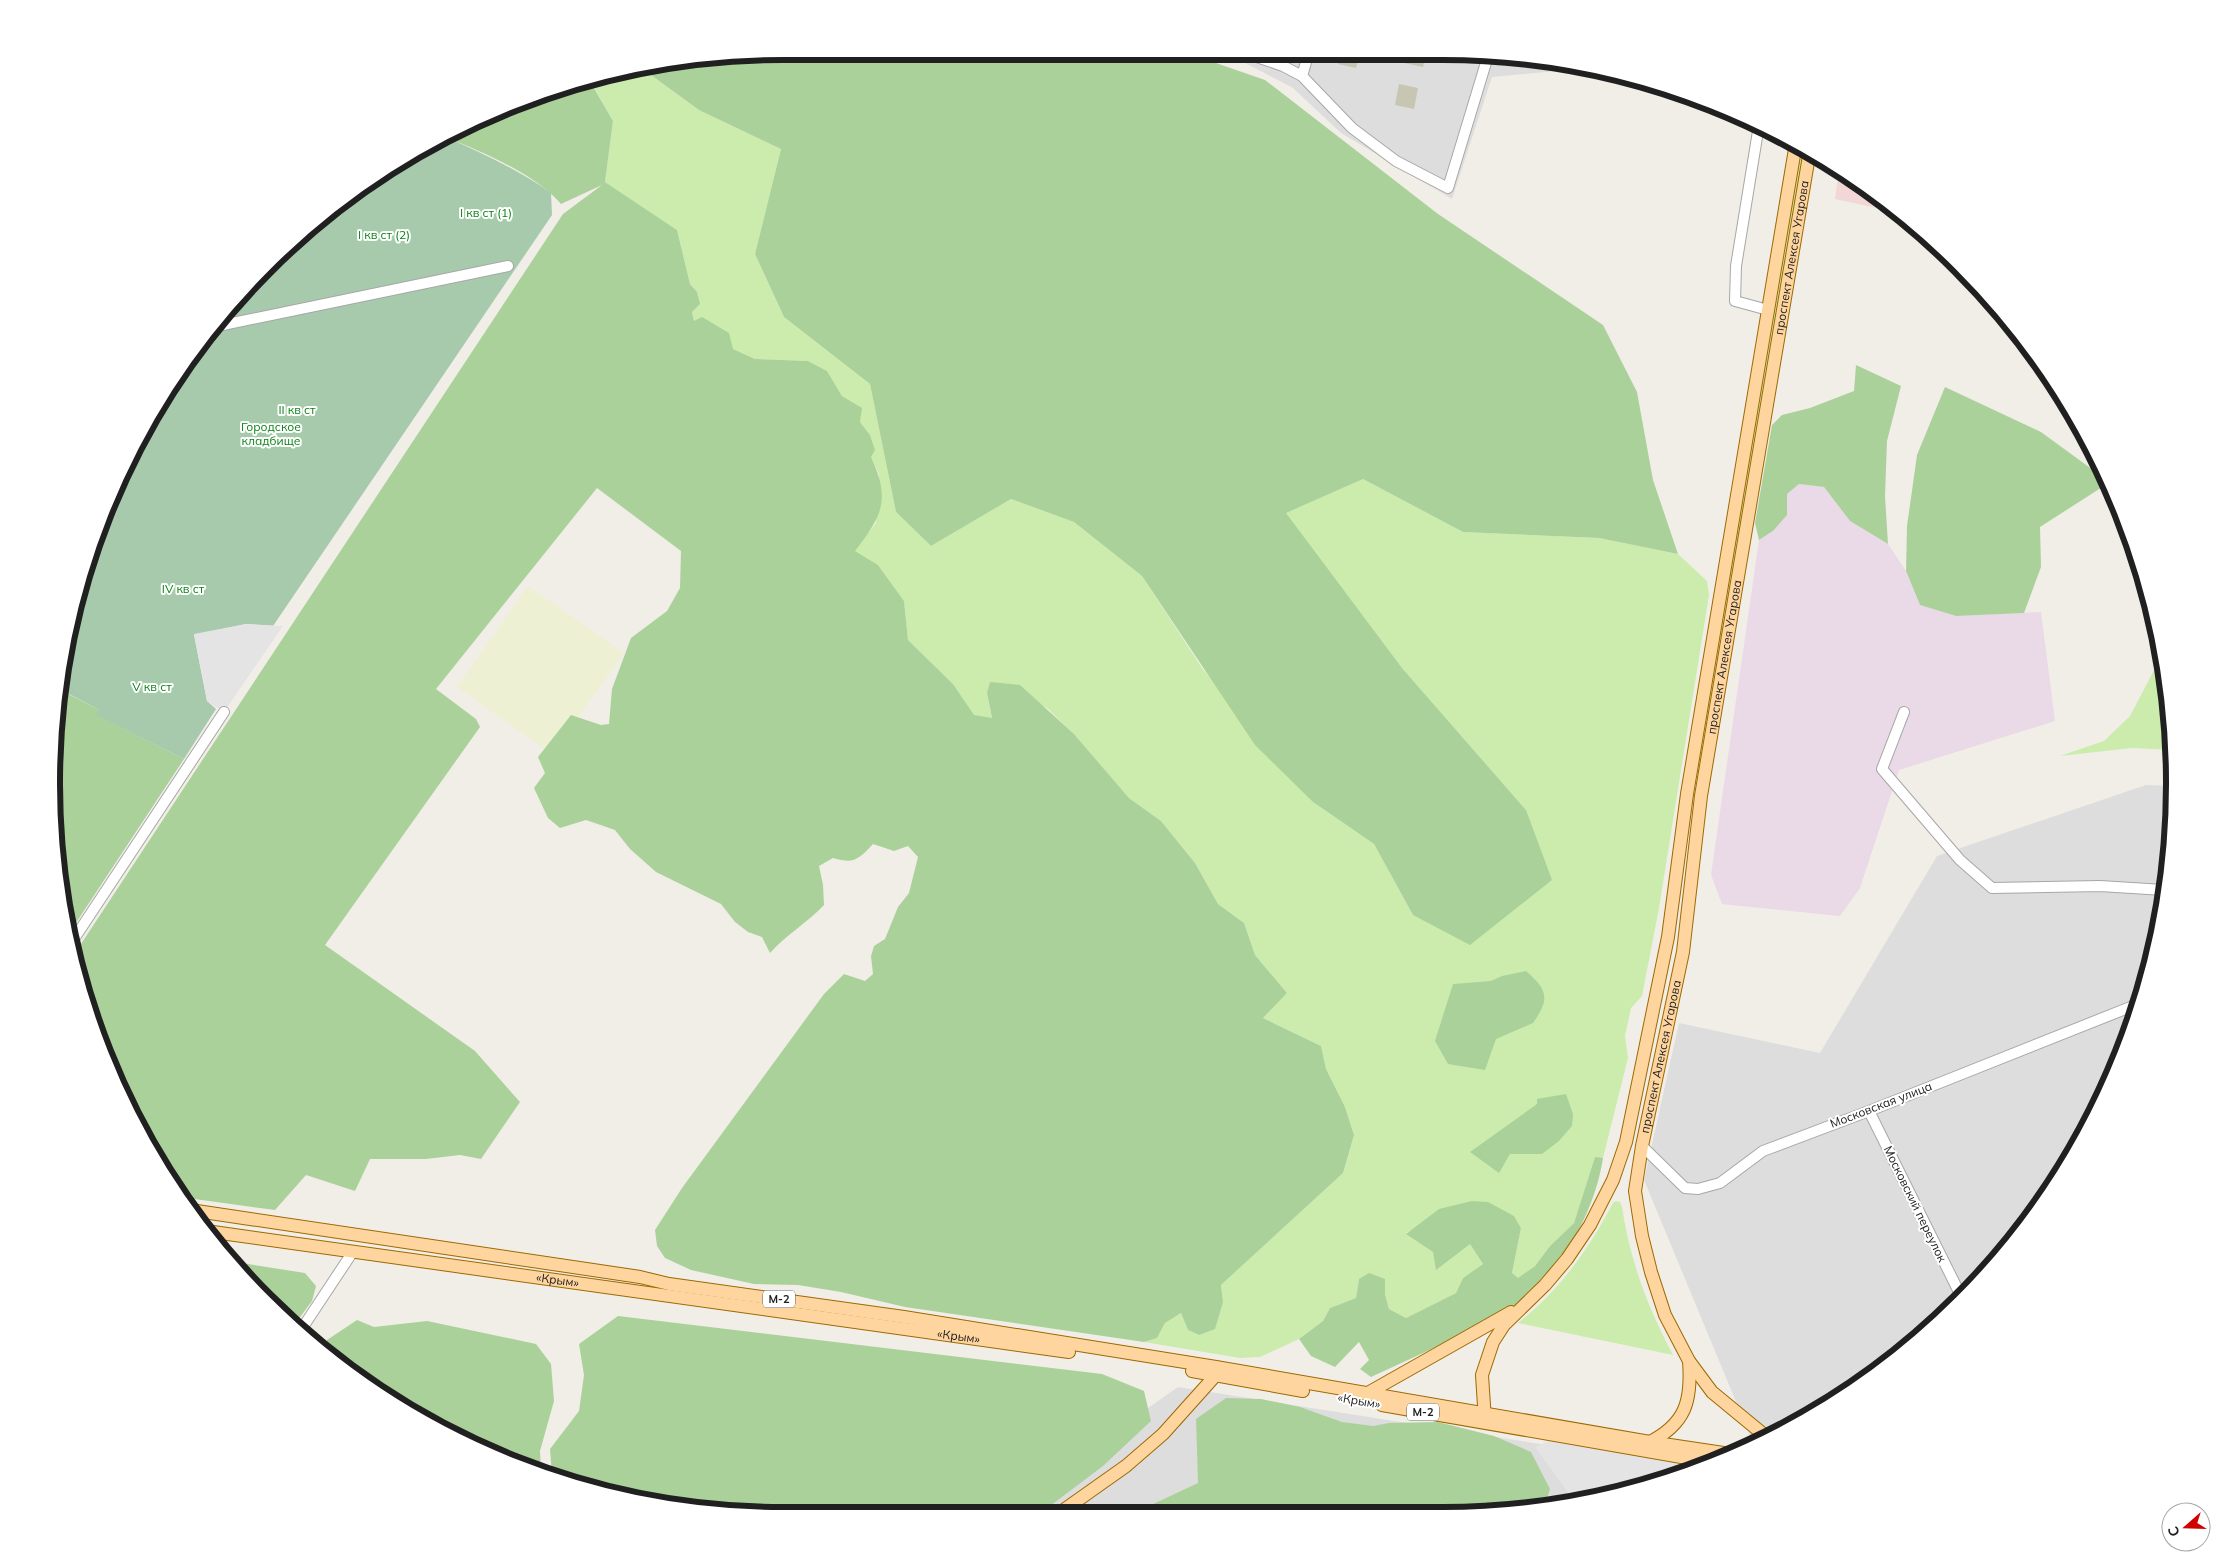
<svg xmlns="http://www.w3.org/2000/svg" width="2226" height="1567" viewBox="0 0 2226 1567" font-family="Mulish,sans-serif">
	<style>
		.residential { fill: #dedddd }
		.commercial { fill: #f2d7d6 }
		.industrial { fill: #ead9e7 }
		.construction { fill: #c6c6b2 }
		.farmland { fill: #edf0d2 }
		.grass { fill: #cbecac }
		.forest { fill: #abd19b }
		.cemetery { fill: #a7caad }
		.parking { fill: #e4e4e4 }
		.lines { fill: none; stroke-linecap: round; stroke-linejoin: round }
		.minor-casing { stroke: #a7a7a7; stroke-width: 12 }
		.major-casing { stroke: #9d6900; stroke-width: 14 }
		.minor { stroke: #fff; stroke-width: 10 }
		.major { stroke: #fed59f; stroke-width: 12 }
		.labels { text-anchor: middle; stroke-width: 4; stroke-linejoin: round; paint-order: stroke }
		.shield { fill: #fff; stroke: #636363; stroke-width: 1 }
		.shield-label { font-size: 11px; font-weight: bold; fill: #202020 }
		.park-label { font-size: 12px; fill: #0a8314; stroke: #fff }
		.street-label { font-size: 12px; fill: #202020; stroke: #fff }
		.rim { fill: none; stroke: #202020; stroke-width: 6 }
	</style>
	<rect width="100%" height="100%" fill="#f1eee7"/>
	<path class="residential" d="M1443 51 1582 65 1579 69 1492 77 1452 199 1341 133 1293 88 1226 53Z
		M2146 785 2172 786 2173 831 2150 973 2099 1107 2024 1229 1926 1334 1849 1392 1766 1440 1754 1445 1644 1180 1679 1023 1820 1053 1937 856Z
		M1178 1387 1692 1468 1632 1491 1538 1509 998 1513Z"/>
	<path class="commercial" d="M1839 170 1888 203 1900 213 1835 199Z"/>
	<path class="industrial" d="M1799 484 1824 487 1850 521 1888 544 1906 571 1920 605 1956 616 2041 612 2055 721 1899 770 1860 888 1840 916 1722 904 1711 875 1759 540 1773 531 1787 494Z"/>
	<path class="construction" d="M1426 51 1423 67 1404 63 1407 52Z
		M1340 52H1360L1356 68 1338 64Z
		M1399 84 1418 88 1414 109 1395 105Z"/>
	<path class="farmland" d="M528 586 624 653 552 754 457 687Z"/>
	<path class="grass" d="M640 67 699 110 781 149 755 254 784 317 870 384 896 512 931 546 1011 499 1074 522 1142 576 1202 668 1313 802 1374 844 1413 915 1526 810 1402 668 1285 513 1363 479 1463 532 1599 538 1678 554 1707 581 1709 595 1659 908 1642 996 1631 1008 1625 1036 1628 1058 1603 1158H1595L1574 1223 1550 1246 1535 1266 1518 1279 1512 1273 1521 1228 1514 1216 1472 1201 1406 1233 1433 1252 1470 1244 1483 1264 1463 1278 1456 1293 1406 1318 1389 1309 1385 1294V1279H1359L1356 1298 1330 1308 1323 1321 1299 1339 1260 1357 1240 1358 1144 1342 1157 1338 1165 1323 1181 1313 1188 1330 1199 1335 1223 1302 1221 1285 1343 1173 1354 1135 1345 1107 1326 1069 1321 1046 1263 1018 1287 993 1255 955 1244 923 1218 904 1195 863 1161 821 1129 798 1074 734 1046 707 987 693 992 719 973 715 953 684 908 640 904 601 878 565 854 551 876 523 879 474 871 457 870 435 860 422 861 408 842 396 827 371 808 361 755 359 733 349 694 321 692 312 699 304 697 292 690 284 677 230 605 182 613 121 591 82 599 75Z
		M1801 145 1805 147 1699 772 1695 776Z
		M2161 657 2168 688 2164 732 2170 733 2171 750 2132 748 2060 756 2104 741 2130 716Z
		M1616 1201 1620 1202 1622 1207C1630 1261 1648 1308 1673 1355L1518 1323C1559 1291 1589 1249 1613 1203Z"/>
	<path class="forest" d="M1187 53 1265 80 1438 214 1603 325 1637 392 1653 480 1678 554 1599 538 1463 532 1363 479 1286 513 1402 668 1526 810 1552 880 1470 945 1413 915 1374 844 1313 802 1255 745 1142 576 1074 522 1011 499 931 546 896 512 870 384 784 317 755 254 781 149 699 110 640 67 688 58Z
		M599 75 591 83 613 121 605 182 677 230 690 284 697 292 700 304 692 312 694 321 702 317 729 333 733 349 755 359 808 361 827 371 842 396 862 408 860 422 870 435 875 450 871 457C891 500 882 516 855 551L878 565 904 601 908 640 953 684 974 715 992 718 987 693 990 682 1020 685 1074 734 1129 798 1161 821 1195 863 1218 904 1244 923 1255 955 1287 993 1263 1018 1321 1046 1326 1069 1345 1107 1354 1135 1343 1173 1221 1285 1223 1302 1215 1329 1199 1335 1188 1330 1181 1313 1165 1323 1157 1338 1144 1342 905 1307 841 1292 798 1285 754 1284 691 1270 665 1258 657 1246 655 1230 682 1188 824 994 844 974 865 981 873 974 871 956 874 946 885 939 898 907 909 893 918 857 908 846 894 851 873 844C858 860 854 864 833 858L819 866 823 885 824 905C807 923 787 934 770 953L762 937 748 932 735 922 721 904 656 872 630 849 615 830 586 820 560 828 548 818 534 788 545 773 538 757 571 715 601 725 609 724 612 689 631 638 667 611 680 588 681 551 597 488 436 689 476 719 480 727 325 945 475 1051 520 1102 481 1159 460 1155 426 1159H370L355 1191 306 1175 275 1210 180 1197 127 1108 90 1019 73 956 563 214 602 185 561 204C534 173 484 153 446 137L503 107Z
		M1856 365 1901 386 1887 441 1885 496 1888 544 1850 521 1824 487 1799 484 1787 494V515L1773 531 1759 540 1755 523 1772 425 1782 415 1810 408 1854 391Z
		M1945 387 2041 432 2104 478 2107 484 2040 527 2041 567 2024 613 1956 616 1920 605 1906 571 1907 526 1917 455Z
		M57 688 99 710 97 715 184 759 68 935 53 831Z
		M1526 971C1548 990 1550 999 1533 1023L1496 1039 1485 1070 1448 1064 1435 1041 1453 984 1491 981 1502 976Z
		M1566 1094 1573 1114 1572 1126 1559 1141 1542 1154H1510L1499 1173 1470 1152 1537 1104V1099Z
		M1595 1157 1603 1158C1594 1216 1559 1274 1512 1308 1501 1316 1487 1322 1475 1328 1440 1345 1406 1361 1371 1377L1360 1369 1369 1360 1359 1342 1335 1367 1311 1356 1299 1339 1323 1321 1330 1308 1356 1298 1359 1279 1369 1273 1385 1279V1294L1389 1309 1406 1318 1456 1293 1463 1278 1483 1264 1470 1244 1436 1270 1433 1252 1406 1234 1439 1209 1472 1201 1488 1202 1514 1216 1521 1228 1512 1273 1518 1278 1535 1266 1550 1246 1574 1223Z
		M229 1261 305 1273 316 1286 312 1301 295 1324Z
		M618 1316 1102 1374 1144 1391 1151 1421 1103 1466 1042 1512 736 1514 594 1491 552 1475 550 1449 579 1411 584 1375 579 1344Z
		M357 1320 374 1327 427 1321 536 1344 551 1364 554 1401 540 1451 541 1471 460 1440 338 1365 318 1346Z
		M1226 1398 1261 1399 1300 1407 1342 1422 1373 1426 1389 1423 1438 1422 1494 1436 1531 1452 1550 1489 1544 1508 1145 1512 1151 1505 1198 1483 1196 1419Z"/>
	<path class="cemetery" d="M446 137C482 153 519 170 551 193L552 215 273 626 246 624 194 635 207 701 216 709 184 759 96 715 99 710 58 688 76 594 107 503 175 377 233 301 301 233 377 175Z"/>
	<path class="parking" d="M246 624 283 626 224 712 207 701 194 634Z
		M1548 1441 1670 1457 1681 1468 1680 1473 1632 1491 1569 1503 1567 1491 1535 1447Z"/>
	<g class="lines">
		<defs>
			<path id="minor" d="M1245 53 1283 66 1302 76 1352 128 1396 161 1448 188 1488 56
				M1302 76 1309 52
				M1759 125 1736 266 1735 301 1768 310
				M213 327 508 266
				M1904 712 1882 769 1960 860 1992 888 2100 886 2164 890
				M70 945 224 712
				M1869 1111 1961 1296
				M1642 1146 1685 1188 1698 1189 1720 1183 1763 1151 1869 1111 2138 1004
				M301 1330 352 1253
				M1688 1470 1691 1458"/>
			<g id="major">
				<path d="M190 1210 640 1277 669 1284 904 1317 1216 1367 1650 1442 1730 1454"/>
				<path id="s1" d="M206 1231 1069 1352"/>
				<path d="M1192 1371 1303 1391"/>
				<path d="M1366 1394 1511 1312"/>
				<path d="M1382 1405 1710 1462"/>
				<path d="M1485 1421 1482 1375 1493 1342 1504 1325 1545 1285 1567 1259 1590 1225 1613 1180 1626 1142 1668 937 1687 794 1796 143"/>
				<path id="s2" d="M1769 1439 1712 1392 1689 1361 1665 1315 1651 1272 1642 1236 1635 1191 1642 1146 1683 952 1701 796 1810 150"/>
				<path d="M1648 1443C1686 1424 1692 1401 1689 1361"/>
				<path d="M1061 1512 1126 1466 1163 1434 1215 1376 1216 1369"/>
			</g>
		</defs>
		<use href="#minor" class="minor-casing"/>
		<use href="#major" class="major-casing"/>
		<use href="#minor" class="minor"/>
		<use href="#major" class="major"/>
	</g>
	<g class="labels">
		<g class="shield">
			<rect x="763" y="1290.5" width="32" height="17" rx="4"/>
			<rect x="1407" y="1403.5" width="32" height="17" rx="4"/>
		</g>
		<g class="shield-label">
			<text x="779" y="1303">М-2</text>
			<text x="1423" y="1416">М-2</text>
		</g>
		<g class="park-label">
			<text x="486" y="217">I кв ст (1)</text>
			<text x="384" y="239">I кв ст (2)</text>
			<text x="297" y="414">II кв ст</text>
			<text x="271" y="431">Городское<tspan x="271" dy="14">кладбище</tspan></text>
			<text x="183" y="593">IV кв ст</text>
			<text x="152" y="691">V кв ст</text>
		</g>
		<g class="street-label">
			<text dy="4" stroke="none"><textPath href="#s2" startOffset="1239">проспект Алексея Угарова</textPath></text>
			<text dy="4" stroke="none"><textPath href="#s2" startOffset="834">проспект Алексея Угарова</textPath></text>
			<text dy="4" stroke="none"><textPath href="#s2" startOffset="429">проспект Алексея Угарова</textPath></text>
			<text transform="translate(1881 1105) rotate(-21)" y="4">Московская улица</text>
			<text transform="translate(1915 1204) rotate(64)" y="4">Московский переулок</text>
			<text dy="4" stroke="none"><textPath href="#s1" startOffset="355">«Крым»</textPath></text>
			<text dy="4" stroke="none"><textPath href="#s1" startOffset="760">«Крым»</textPath></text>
			<text transform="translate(1359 1401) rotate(10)" y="4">«Крым»</text>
		</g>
	</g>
	<path d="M0 0H2226V1567H0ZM783 60H1443A723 723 0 0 1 2166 783V784A723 723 0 0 1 1443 1507H783A723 723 0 0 1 60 784V783A723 723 0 0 1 783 60Z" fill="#fff" fill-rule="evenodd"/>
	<path class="rim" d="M783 60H1443A723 723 0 0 1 2166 783V784A723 723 0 0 1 1443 1507H783A723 723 0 0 1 60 784V783A723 723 0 0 1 783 60Z"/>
	<g transform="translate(2186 1527) rotate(250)"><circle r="24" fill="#ffffff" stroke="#a6a6a6"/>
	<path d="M0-4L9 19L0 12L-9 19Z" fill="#d10100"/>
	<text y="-8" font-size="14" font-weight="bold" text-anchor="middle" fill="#202020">С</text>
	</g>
</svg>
